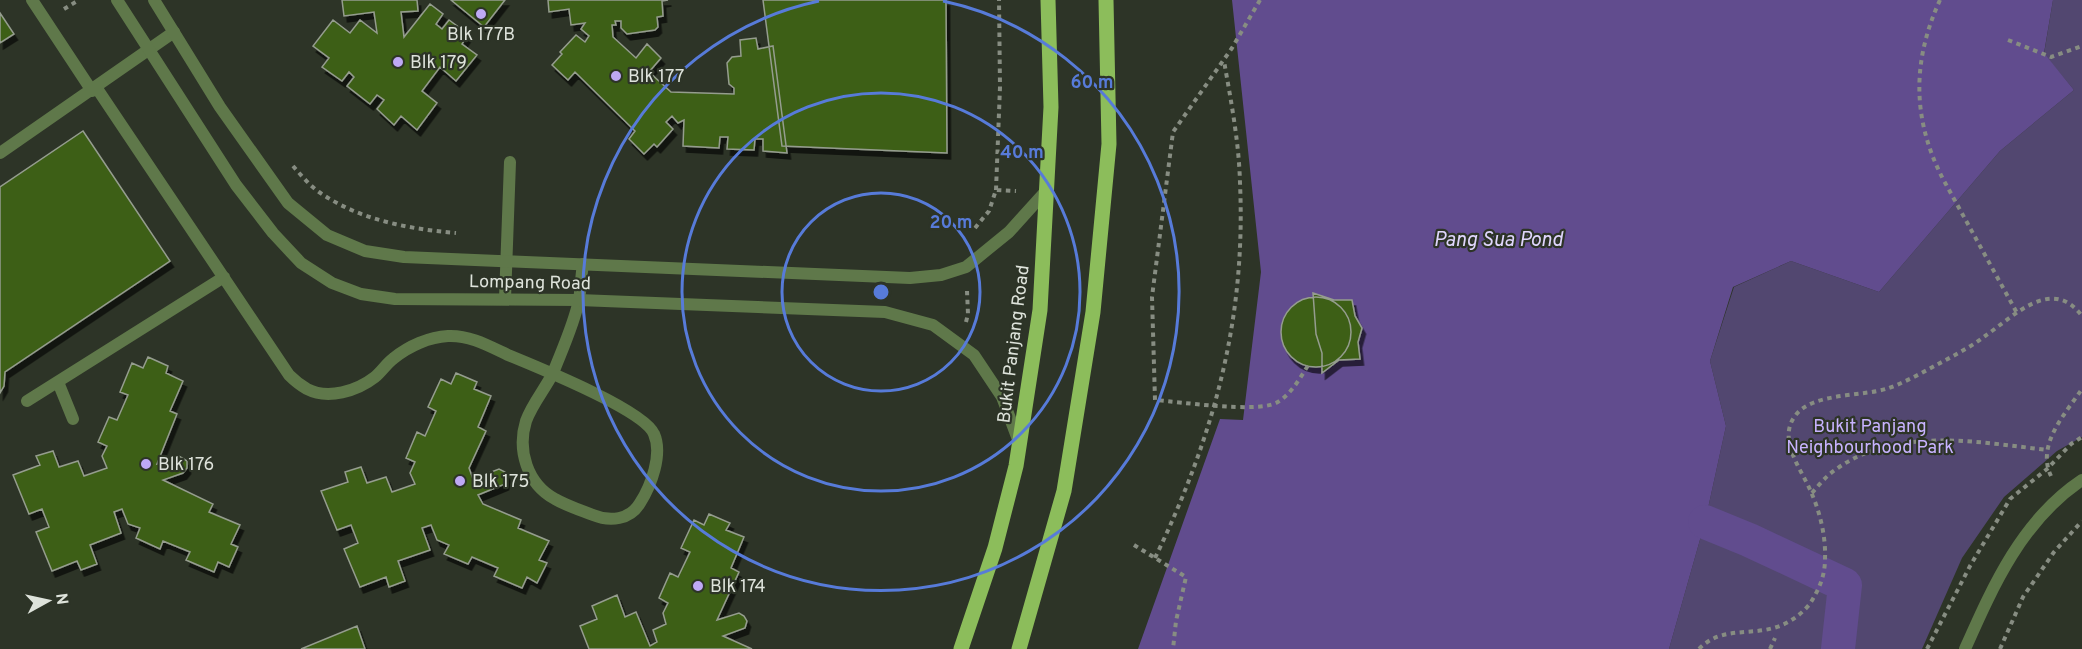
<svg xmlns="http://www.w3.org/2000/svg" width="2082" height="649" viewBox="0 0 2082 649" font-family="Overpass,sans-serif">
	<style>
		.green { fill: #524770 }
		.water { fill: #614c8e }
		.lines { fill: none; stroke-linecap: round; stroke-linejoin: round }
		.canal { stroke: #614c8e; stroke-width: 34 }
		.building { fill: #3d5e18; stroke: #959d8e; stroke-width: 1.5; filter: url(#shadow) }
		.path { stroke: #878d82; stroke-width: 4; stroke-dasharray: 4.5 4.5; stroke-linecap: butt }
		.service { stroke: #5f784a; stroke-width: 12 }
		.minor { stroke: #5f784a; stroke-width: 12 }
		.tertiary { stroke: #5f784a; stroke-width: 12 }
		.primary { stroke: #8cbd5b; stroke-width: 15 }
		.ring { fill: none; stroke: #577bd9; stroke-width: 3 }
		.poi-dot { fill: #bea9f5; stroke: #2d3427; stroke-width: 2 }
		.labels { text-anchor: middle; stroke-width: 4.5; stroke-linejoin: round; paint-order: stroke }
		.poi-label { font-size: 18px; fill: #dee3db; stroke: #2d3427; text-anchor: start }
		.street-label { font-size: 18px; fill: #dee3db; stroke: #2d3427 }
		.park-label { font-size: 18px; fill: #c8b3ff; stroke: #2d3427 }
		.water-label { font-size: 20px; font-style: italic; fill: #e0d6fd; stroke: #2d3427 }
		.centre { fill: #577bd9; stroke: #2d3427; stroke-width: 3 }
		.ring-label { font-size: 18px; text-anchor: middle; font-weight: bold; fill: #577bd9; stroke: #2d3427; stroke-width: 4.5; stroke-linejoin: round; paint-order: stroke }
	</style>
	<defs>
		<filter id="shadow"><feDropShadow dx="3.5" dy="6" stdDeviation="0" flood-color="#0009"/></filter>
	</defs>
	<rect width="100%" height="100%" fill="#2d3427"/>
	<path class="green" d="M2053 0H2082V437L2057 451 2004 497 1962 558 1922 649H1669L1705 522 1726 426 1710 361 1734 287 1791 261 1879 292 2000 151 2074 90 2044 54Z"/>
	<path class="water" d="M1232 0H2053L2044 53 2074 90 2000 151 1879 292 1791 261 1733 287 1710 361 1726 426 1705 522 1669 649H1138L1220 419 1243 420 1261 272Z"/>
	<g class="lines">
		<path class="canal" d="M1705 522 1749 540 1845 585 1838 649"/>
	</g>
	<path class="building" d="M342 0H417L418 11 401 12 404 37 430 4 443 14 436 24 442 29 449 20 468 34 462 44 477 55 456 81 440 67 422 91 437 103 417 130 401 116 394 125 377 109 384 100 377 95 370 104 347 86 354 77 349 72 342 81 322 67 329 58 313 46 333 20 350 33 360 20 377 33 374 12 344 16Z
		M451 0H505L484 27Z
		M548 0H668L662 1 663 16 657 17 658 27 655 30 627 34 621 28V21H615L616 25H612L613 37 636 58 647 44 661 58 649 72 671 92 734 94V88L729 84 727 63 732 57 741 56 740 40 756 38 758 49 773 46 787 153 763 151V139H755L754 150 727 149 728 137H720L719 148 683 146 684 120 678 123 672 116 666 122 673 129 657 147 654 144 644 154 629 139 635 131 575 72 568 80 552 65 562 54 560 52 576 35 585 42 589 36 581 29 585 23 571 25 569 9 549 12Z
		M763 0H946L947 153 782 146Z
		M0 13 14 34 0 43Z
		M83 131 170 261 5 372 4 386 0 393V187Z
		M1313 293 1334 300H1352L1355 316 1362 328 1358 342 1360 359 1339 360 1322 373V353L1316 334Z
		M1281 332a35 35 0 1 1 70 0a35 35 0 1 1-70 0Z
		M148 357 168 366 166 373 183 381 170 411 177 414 157 464 179 456 187 461V468L183 473 163 480 213 504 209 512 240 525 231 544 238 547 229 567 218 562 214 572 186 560 190 552 163 541 160 549 136 538 140 528 128 524 122 509 114 512 121 533 90 545 97 564 81 570 77 561 52 571 36 532 49 527 42 509 29 514 13 475 40 465 36 456 53 451 59 467 78 461 84 476 107 468 102 456 107 446 98 442 109 417 117 420 128 395 120 392 132 363 143 368Z
		M456 373 477 382 474 389 491 396 478 427 486 431 469 468 473 479 499 469 505 472 507 477 505 484 478 495 483 504 521 520 518 528 549 541 539 560 547 563 537 583 527 577 522 588 494 576 498 568 472 557 468 564 444 554 449 545 437 540 431 525 422 528 430 550 398 561 405 581 389 587 386 577 360 587 344 549 358 543 351 525 337 530 321 491 348 482 345 472 361 467 367 483 386 477 392 492 415 484 410 473 415 462 406 458 417 432 425 436 436 411 428 407 441 379 451 384Z
		M709 514 730 523 726 530 744 537 731 568 739 572 717 620 739 613 744 616 747 621 745 628 723 636 752 649H589L580 626 597 619 592 606 617 595 625 617 636 612 650 646 657 642 653 630 666 624 663 613 668 603 659 598 670 573 678 577 690 552 681 548 694 520 704 525Z
		M357 626 365 649H301Z"/>
	<g class="lines">
		<path class="path" d="M1260 0 1232 48 1173 132 1152 297 1155 400C1181 402 1255 413 1276 403 1291 395 1300 378 1309 364
			M1940 0C1912 61 1912 119 1943 179L2017 313
			M64 9 79 0
			M2008 40 2051 57 2082 46
			M293 166C301 175 309 185 319 192 359 220 409 229 456 233
			M996 190 1000 87 999 0
			M975 228 989 211 996 190 1016 191
			M966 322 968 314 967 291
			M2051 476C2036 445 2065 414 2082 389
			M1812 493C1819 485 1826 476 1835 470 1895 426 1979 442 2047 450
			M1134 545 1186 577 1176 621 1173 649
			M1155 558C1214 436 1246 319 1240 183 1239 142 1231 101 1224 61
			M1699 649C1730 617 1770 649 1809 605 1819 590 1825 576 1825 559 1826 537 1820 512 1811 492 1802 470 1777 440 1795 416 1812 392 1863 397 1889 388 1908 381 1925 371 1942 362 1957 354 1972 346 1985 336 2013 317 2052 275 2082 316
			M1770 649 1775 638
			M1927 649 1970 566 2010 499 2047 469 2071 444 2082 437
			M2000 649 2023 597 2054 552 2082 521"/>
		<path class="service" d="M32 0 92 91
			M96 87 289 375C294 380 300 385 307 389 328 400 357 391 375 377 382 371 387 363 394 358 409 346 429 337 448 336 470 335 489 346 508 355 537 367 644 410 654 434 663 454 651 486 640 503 630 520 610 522 593 515 580 510 567 506 555 499 527 484 517 450 526 421 532 404 545 389 553 373 562 350 574 324 579 300 581 288 581 276 583 264
			M0 153 174 32
			M505 299 510 162
			M58 382 73 419
			M27 401 224 277"/>
		<path class="minor" d="M117 0 236 185 273 233 301 263 332 283 361 294 395 299 579 300 885 312 933 325 974 355 1002 397 1020 445
			M154 0 220 107 288 203 327 235 365 251 404 257 910 278 941 275 966 267 1009 232 1046 191"/>
		<path class="tertiary" d="M1965 649C1993 586 2022 520 2082 480"/>
		<path class="primary" d="M961 649 995 548 1016 466 1040 310 1051 107 1048 0
			M1019 649 1064 491 1093 312 1109 144 1106 0"/>
	</g>
	<g class="ring">
		<circle cx="881" cy="292" r="99"/>
		<circle cx="881" cy="292" r="199"/>
		<path d="M943 1A298 298 0 1 1 819 1"/>
	</g>
	<g class="poi-dot">
		<circle cx="481" cy="14" r="6"/>
		<circle cx="398" cy="62" r="6"/>
		<circle cx="616" cy="76" r="6"/>
		<circle cx="146" cy="464" r="6"/>
		<circle cx="460" cy="481" r="6"/>
		<circle cx="698" cy="586" r="6"/>
	</g>
	<g class="labels">
		<g class="poi-label">
			<text x="481" y="40" text-anchor="middle">Blk 177B</text>
			<text x="410" y="68">Blk 179</text>
			<text x="628" y="82">Blk 177</text>
			<text x="158" y="470">Blk 176</text>
			<text x="472" y="487">Blk 175</text>
			<text x="710" y="592">Blk 174</text>
		</g>
		<g class="street-label">
			<text transform="translate(530 282) rotate(1)" y="6">Lompang Road</text>
			<text transform="translate(1013 344) rotate(-83)" y="6">Bukit Panjang Road</text>
		</g>
		<g class="park-label">
			<text x="1870" y="432">Bukit Panjang<tspan x="1870" dy="21">Neighbourhood Park</tspan></text>
		</g>
		<g class="water-label">
			<text x="1498" y="246">Pang Sua Pond</text>
		</g>
	</g>
	<circle cx="881" cy="292" r="9" class="centre"/>
	<g class="ring-label">
		<text x="1092" y="88">60 m</text>
		<text x="1022" y="158">40 m</text>
		<text x="951" y="228">20 m</text>
	</g>
	<g transform="translate(48 601) rotate(82)" stroke="#2d3427" stroke-width="4.5" paint-order="stroke">
	<path d="M0-4.5L10 22L0 15L-10 22Z" fill="#dee3db"/>
	<text y="-9" font-size="16" font-weight="bold" text-anchor="middle" fill="#dee3db">N</text>
	</g>
</svg>
